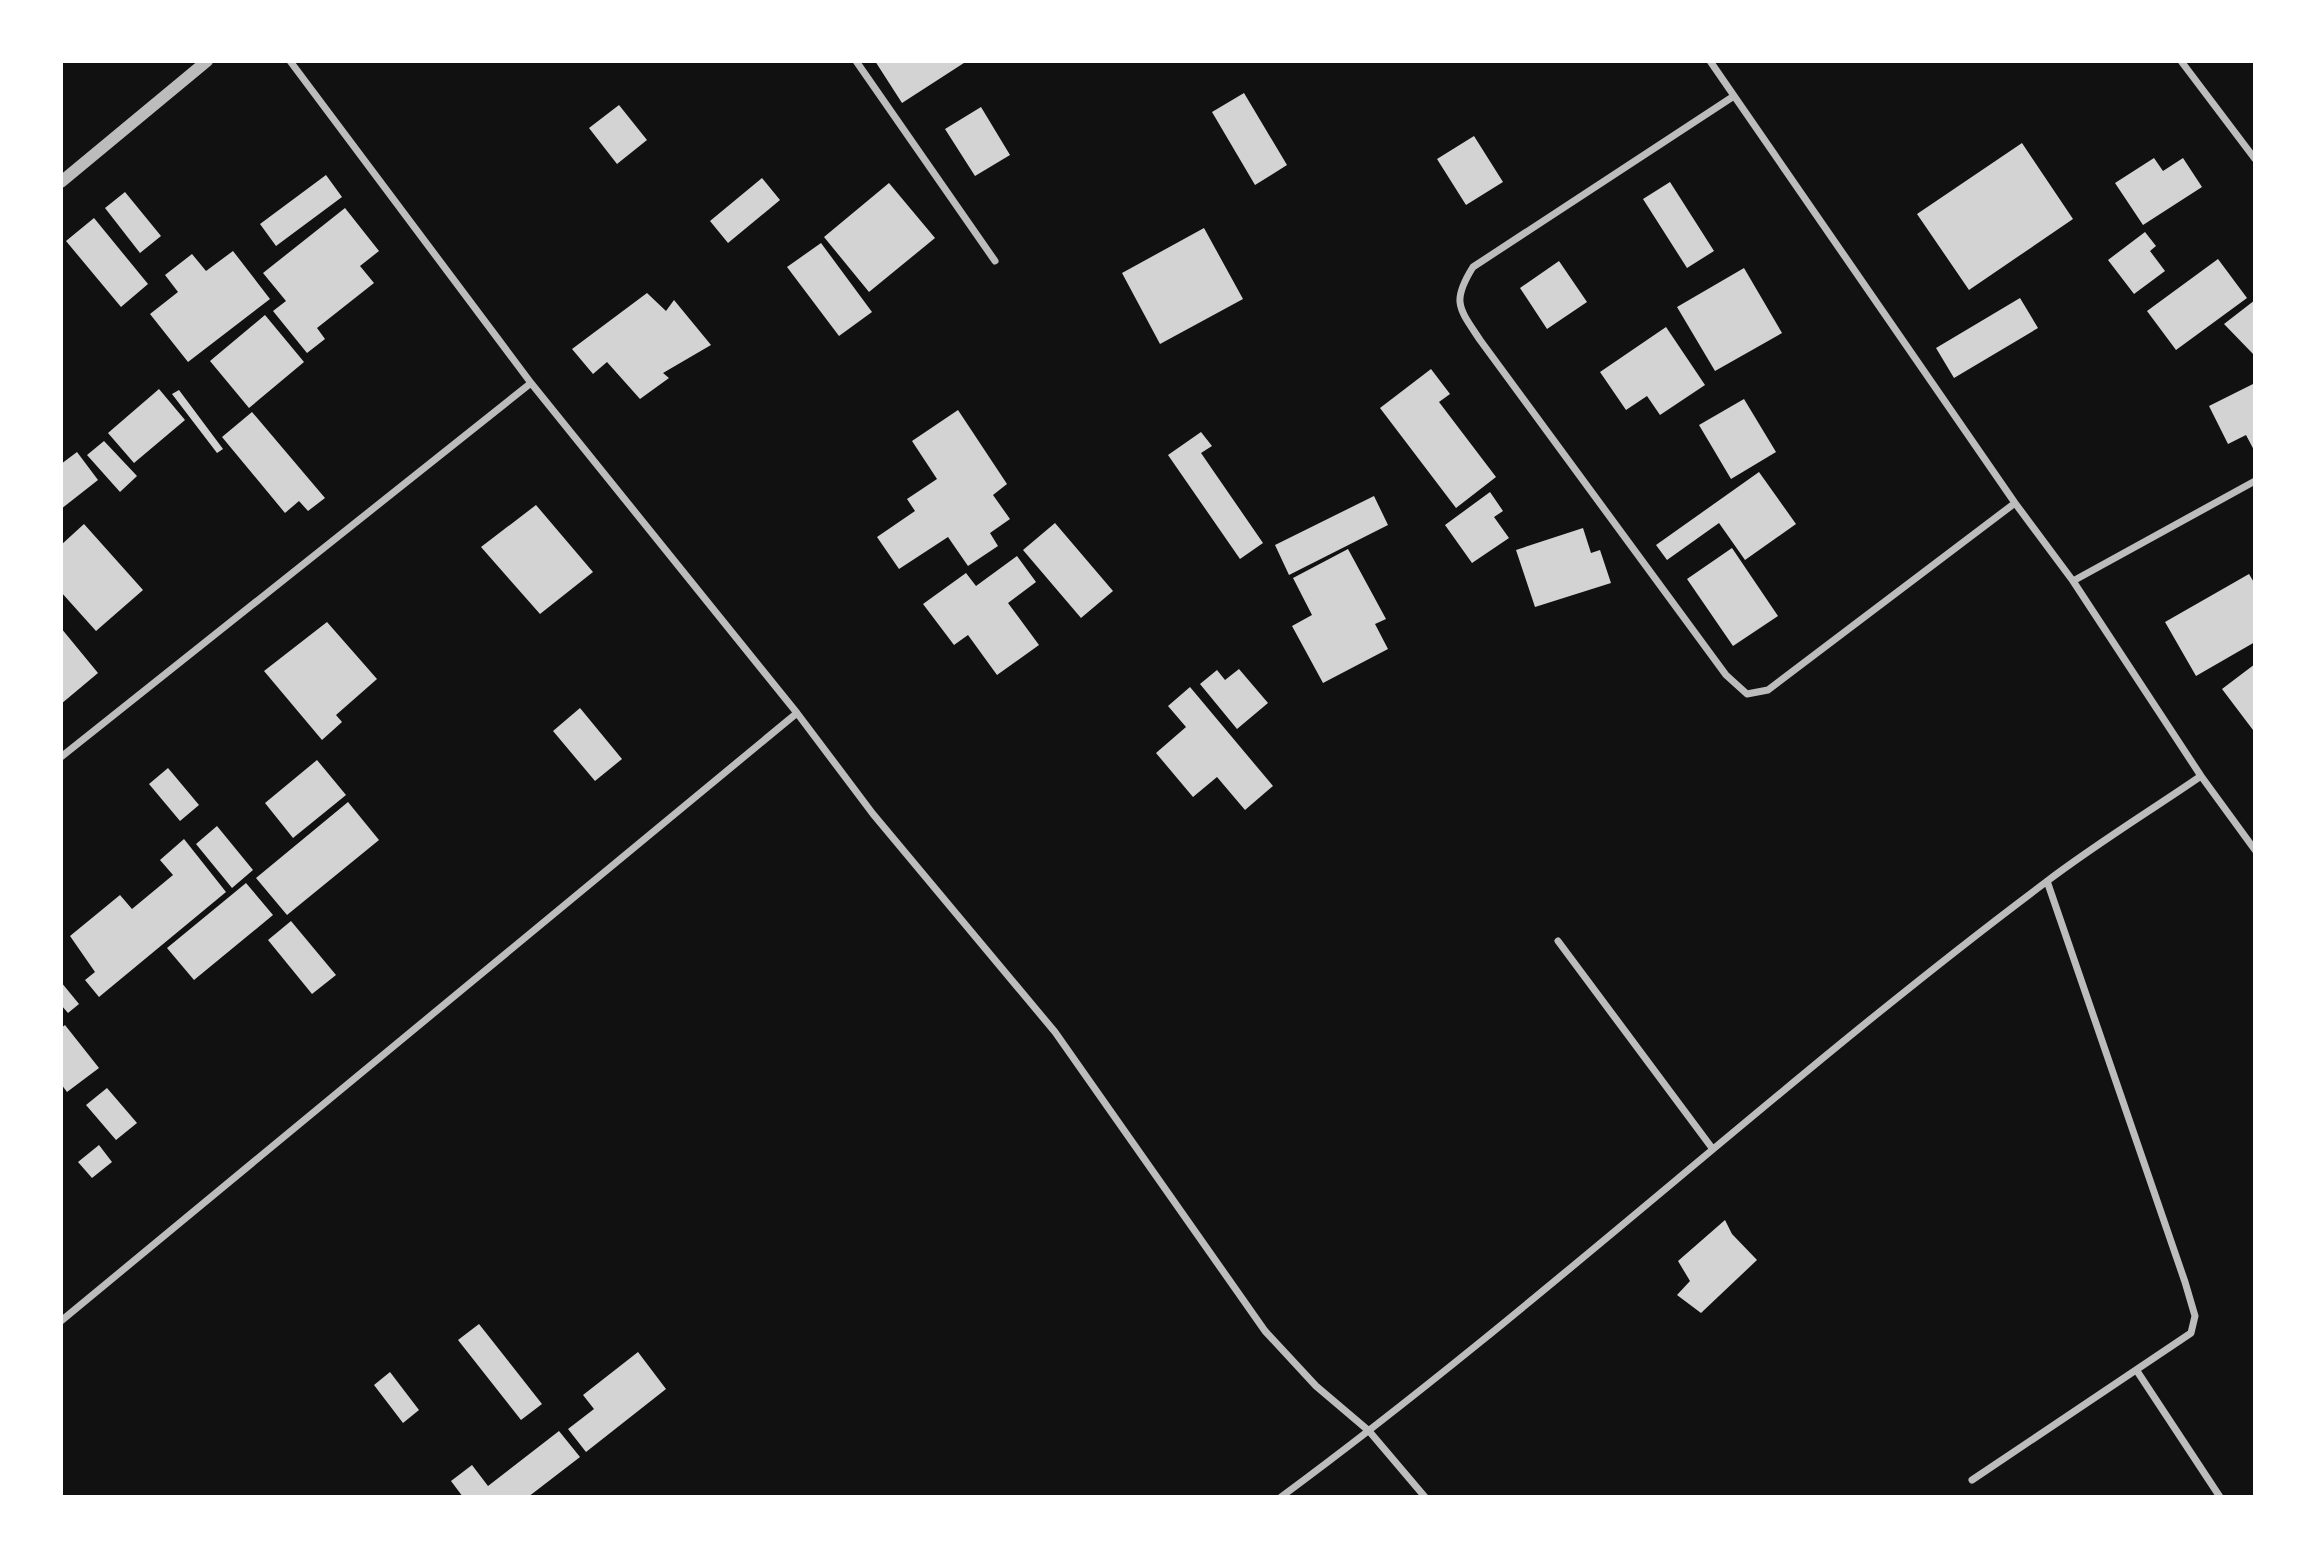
<svg xmlns="http://www.w3.org/2000/svg" width="2316" height="1558" viewBox="0 0 2316 1558" font-family="Georgia,serif">
	<style>
		.building { fill: #d3d3d3 }
		.lines { fill: none; stroke-linecap: round; stroke-linejoin: round }
		.minor { stroke: #bcbcbc; stroke-width: 7 }
		.tertiary { stroke: #bcbcbc; stroke-width: 12 }
	</style>
	<rect width="100%" height="100%" fill="#111"/>
	<path class="building" d="M875 61H967L902 103Z
		M1244 93 1287 165 1255 185 1212 112Z
		M619 105 647 140 617 164 589 128Z
		M981 107 1010 155 975 176 945 129Z
		M1474 136 1503 182 1466 205 1437 159Z
		M2022 143 2073 219 1969 290 1917 214Z
		M2154 158 2163 171 2183 158 2202 187 2143 225 2115 183Z
		M326 175 342 197 276 246 260 224Z
		M762 178 780 200 728 243 710 221Z
		M1670 182 1714 251 1687 268 1643 199Z
		M889 183 935 238 869 292 824 237Z
		M125 192 161 236 140 253 105 208Z
		M345 208 379 251 360 266 374 283 317 328 325 339 307 353 273 311 286 301 263 273Z
		M94 218 148 284 121 307 66 241Z
		M1204 228 1243 299 1160 344 1122 273Z
		M2145 232 2156 246 2150 251 2165 271 2134 294 2108 260Z
		M821 243 872 312 839 336 787 267Z
		M233 251 270 299 188 362 150 314 178 292 165 275 192 254 206 271Z
		M2218 259 2247 298 2176 350 2147 311Z
		M1559 261 1587 302 1547 329 1520 288Z
		M1744 268 1782 333 1715 371 1677 307Z
		M647 293 666 311 674 300 711 345 663 373 669 378 640 399 607 362 593 374 572 349Z
		M2020 298 2038 328 1954 378 1936 348Z
		M2255 300V356L2224 324Z
		M265 315 304 362 249 408 210 361Z
		M1666 327 1705 385 1660 415 1647 396 1626 410 1600 372Z
		M1431 369 1450 394 1439 402 1496 477 1456 508 1380 408Z
		M2255 383V452L2246 435 2228 444 2209 406Z
		M159 389 185 420 134 463 108 433Z
		M179 390 223 449 217 453 172 394Z
		M1744 399 1776 452 1731 479 1699 425Z
		M958 410 1007 484 993 495 1010 519 990 533 998 546 968 566 948 537 899 569 877 537 915 511 907 499 937 479 912 441Z
		M252 412 325 498 308 511 299 501 285 513 222 437Z
		M1201 432 1212 446 1201 453 1263 543 1240 559 1168 455Z
		M104 441 137 476 120 492 87 455Z
		M77 452 98 480 61 509V464Z
		M1759 472 1796 524 1745 560 1719 523 1667 560 1656 545Z
		M1490 492 1503 511 1494 517 1509 538 1472 563 1445 525Z
		M1374 496 1388 525 1289 575 1275 545Z
		M536 505 593 572 540 614 481 547Z
		M1055 523 1113 591 1081 618 1023 550Z
		M84 524 143 590 96 631 61 592V545Z
		M1583 528 1591 553 1600 550 1611 583 1535 607 1516 550Z
		M1732 548 1778 616 1733 646 1687 579Z
		M1348 549 1386 619 1375 624 1388 649 1323 683 1292 626 1312 615 1293 578Z
		M1017 556 1036 582 1008 603 1039 645 997 675 968 635 954 645 923 604 966 573 976 586Z
		M2249 574 2255 584V642L2196 676 2165 622Z
		M327 622 377 679 336 715 342 722 322 740 264 671Z
		M61 628 98 673 61 704Z
		M2255 664V729L2253 730 2222 689Z
		M1239 669 1268 703 1237 729 1200 684 1217 670 1225 680Z
		M1190 687 1273 786 1245 810 1217 777 1193 797 1156 753 1186 727 1168 706Z
		M580 708 622 759 595 781 553 731Z
		M317 760 346 795 293 838 265 803Z
		M168 768 199 805 180 821 149 784Z
		M348 802 379 840 287 915 256 878Z
		M217 826 253 870 232 888 196 844Z
		M184 839 226 892 99 997 85 980 95 972 70 936 120 895 132 909 173 875 160 860Z
		M246 883 273 915 194 980 167 948Z
		M291 921 336 975 312 994 268 940Z
		M61 982 79 1004 68 1013 61 1005Z
		M65 1025 99 1068 67 1092 61 1084V1028Z
		M107 1088 137 1123 116 1140 86 1105Z
		M99 1145 112 1162 92 1178 78 1162Z
		M1725 1220 1732 1234 1757 1260 1701 1313 1677 1295 1690 1281 1678 1261Z
		M479 1324 542 1404 521 1420 458 1340Z
		M638 1352 666 1389 586 1452 568 1429 594 1409 583 1395Z
		M390 1372 419 1410 403 1423 374 1385Z
		M559 1431 580 1457 528 1497H463L451 1481 472 1465 488 1486Z"/>
	<g class="lines">
		<path class="minor" d="M290 61 531 383 797 713 873 814 1055 1032 1265 1331 1316 1386 1369 1431 1425 1497
			M856 61 995 261
			M1710 61 2015 503 2073 581 2201 776 2255 850
			M2181 61 2255 159
			M1734 96 1473 267C1451 302 1459 308 1480 340L1726 675 1747 694 1768 690 2015 503
			M2073 581 2255 481
			M61 757 531 383
			M1558 941 1712 1148
			M61 1321 797 713
			M2137 1371 2220 1497
			M1972 1480 2191 1333 2195 1316 2185 1282 2047 881
			M1281 1497C1544 1303 1784 1078 2046 882 2096 844 2150 811 2201 776"/>
		<path class="tertiary" d="M61 182 207 61"/>
	</g>
	<rect width="2316" height="1558" fill="none" stroke="#ffffff" stroke-width="126"/>
</svg>
